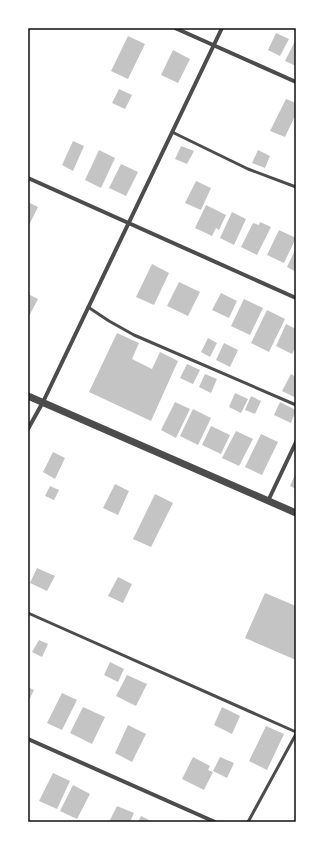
<svg xmlns="http://www.w3.org/2000/svg" width="324" height="850" viewBox="0 0 324 850" font-family="'Titillium Web',sans-serif">
	<style>
		.building { fill: #c4c4c4 }
		.lines { fill: none; stroke-linecap: round; stroke-linejoin: round }
		.service { stroke: #4c4c4c; stroke-width: 3 }
		.minor { stroke: #4c4c4c; stroke-width: 4 }
		.tertiary { stroke: #4c4c4c; stroke-width: 7 }
		.neatline { fill: none; stroke: #111; stroke-width: 1.5 }
	</style>
	<rect width="100%" height="100%" fill="#fff"/>
	<path class="building" d="M276 33 289 39 280 56 268 50Z
		M128 36 145 44 128 79 111 71Z
		M296 39V66L285 61Z
		M173 50 190 59 178 83 161 75Z
		M119 89 132 95 125 109 112 103Z
		M286 99 296 103V114L285 137 270 131Z
		M73 141 84 146 73 171 62 165Z
		M181 146 194 151 187 164 175 159Z
		M99 150 115 158 101 188 85 180Z
		M258 150 270 156 265 168 252 163Z
		M121 164 138 172 126 196 109 188Z
		M196 181 211 188 201 210 185 203Z
		M28 202 38 207 28 227Z
		M206 205 226 215 219 230 216 228 212 236 195 228Z
		M232 212 246 219 234 245 220 238Z
		M260 222 271 227 257 255 241 247 253 223 259 225Z
		M279 230 296 238 284 263 267 255Z
		M296 248V272L287 267Z
		M152 264 169 273 154 305 136 297Z
		M179 282 200 292 188 316 167 306Z
		M221 293 237 301 229 318 212 310Z
		M28 294 38 299 28 318Z
		M244 299 263 308 250 335 231 326Z
		M267 310 285 319 269 352 251 343Z
		M286 324 296 329V346L292 354 276 346Z
		M117 333 139 343 132 359 152 369 160 352 178 361 151 421 89 392Z
		M208 338 217 343 210 357 201 352Z
		M224 343 238 350 230 367 216 360Z
		M187 364 200 370 193 384 180 378Z
		M205 374 217 379 211 393 199 387Z
		M291 374 296 377V398L282 391Z
		M235 393 248 399 241 413 229 407Z
		M251 396 261 401 255 414 245 410Z
		M175 402 190 409 176 438 161 430Z
		M280 402 296 410 291 423 274 415Z
		M193 409 211 418 198 445 180 436Z
		M211 426 230 435 221 454 202 445Z
		M236 431 253 439 239 466 222 458Z
		M261 434 278 442 262 475 245 467Z
		M53 452 65 458 55 479 43 472Z
		M296 472V489L290 486Z
		M115 484 129 491 118 515 103 508Z
		M50 486 59 490 54 500 45 496Z
		M155 494 173 503 151 547 133 539Z
		M37 568 55 576 47 591 30 583Z
		M118 577 132 584 123 603 108 596Z
		M265 593 296 606V660L245 638Z
		M39 640 48 644 42 657 32 652Z
		M110 662 124 669 118 682 104 675Z
		M127 675 147 684 136 706 116 696Z
		M28 687 34 690 28 702Z
		M62 693 77 700 62 730 47 723Z
		M83 707 105 717 92 744 70 733Z
		M222 707 240 716 232 734 214 725Z
		M128 725 146 734 132 762 115 753Z
		M266 726 284 734 267 770 249 761Z
		M193 757 210 766 208 770 213 772 204 790 182 779Z
		M220 757 234 763 227 778 213 771Z
		M53 773 70 781 57 809 39 801Z
		M73 785 90 794 77 819 60 811Z
		M117 806 134 813 130 822H109Z
		M141 816 153 822H138Z"/>
	<g class="lines">
		<path class="service" d="M172 132 248 169 296 187
			M88 307 109 321 134 335 296 405
			M28 613 296 732
			M248 822 296 734"/>
		<path class="minor" d="M175 28 296 82
			M28 178 296 298
			M28 429 43 402 222 28
			M268 501 296 442
			M28 739 215 822"/>
		<path class="tertiary" d="M28 396 296 513"/>
	</g>
	<rect width="324" height="850" fill="none" stroke="#ffffff" stroke-width="58"/>
	<rect x="29" y="29" width="266" height="792" class="neatline"/>
</svg>
